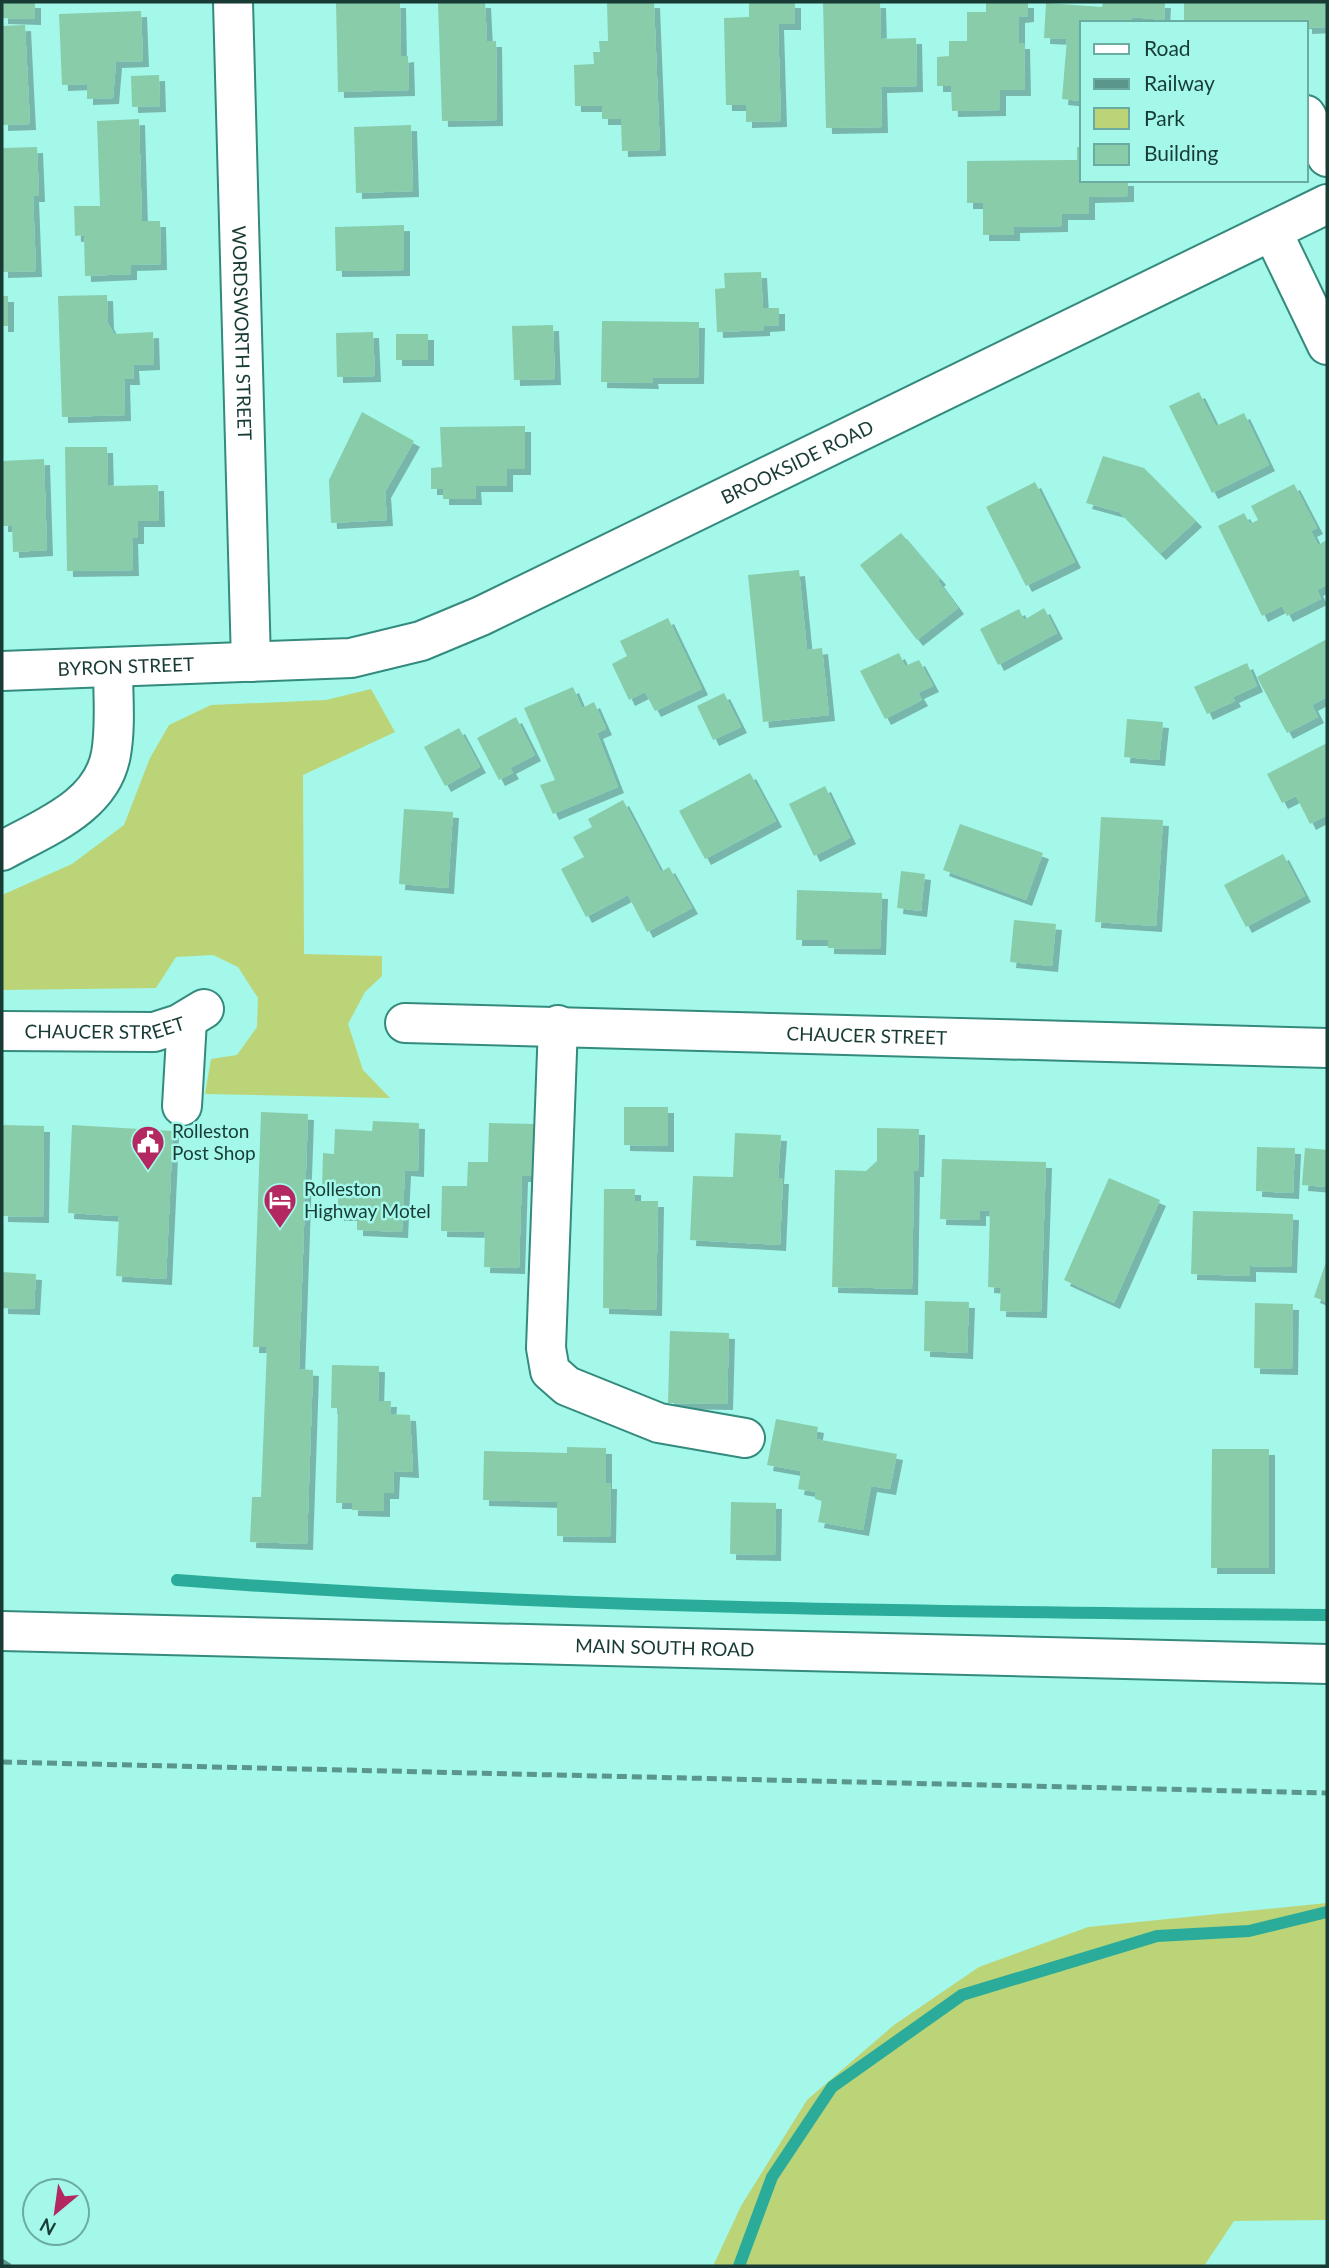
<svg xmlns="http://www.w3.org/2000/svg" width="1329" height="2268" viewBox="0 0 1329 2268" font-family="Lato,sans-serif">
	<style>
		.green { fill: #bbd477 }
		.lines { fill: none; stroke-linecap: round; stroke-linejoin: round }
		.stream { stroke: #2bac9b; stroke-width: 12 }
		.building { fill: #8ca; filter: url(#shadow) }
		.minor-casing { stroke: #348a7d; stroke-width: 42 }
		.highway-casing { stroke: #348a7d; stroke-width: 42 }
		.minor { stroke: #fff; stroke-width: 38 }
		.highway { stroke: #fff; stroke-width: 38 }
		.rail { stroke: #5b968c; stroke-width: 5; stroke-dasharray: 10 5; stroke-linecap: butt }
		.labels { text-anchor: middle; stroke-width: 5; stroke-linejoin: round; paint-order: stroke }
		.street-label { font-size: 19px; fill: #183b35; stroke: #a3f8e9 }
		.poi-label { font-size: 19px; fill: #183b35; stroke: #a3f8e9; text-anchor: start }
	</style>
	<defs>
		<filter id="shadow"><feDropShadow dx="6" dy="6" stdDeviation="0" flood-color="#0004"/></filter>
	</defs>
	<rect width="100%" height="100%" fill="#a3f8e9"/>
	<path class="green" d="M371 689 395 732 303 775 304 954 382 956V976L365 992 348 1024 363 1070 390 1098 205 1094 211 1059 237 1055 257 1027 258 998 238 967 213 955 176 957 156 988 2 990V895L72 864 124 825 150 758 169 725 211 705 326 700Z
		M1327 1903V2220L1234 2221 1204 2266H713L741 2206 807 2100 894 2025 979 1967 1088 1927Z"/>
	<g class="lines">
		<path class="stream" d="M177 1580C557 1609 946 1612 1327 1615
			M739 2266 772 2177 832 2087 962 1995 1157 1936 1249 1931 1327 1912"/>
	</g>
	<path class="building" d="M2 2H35V19L2 18Z
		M382 2H400L401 57 408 56 409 90 338 92 336 3Z
		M438 2H485L487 41H496L497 120 442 121Z
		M607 2H654L660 150 622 151 621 119H602V106H575L574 65 594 64 593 52H600L599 41H608Z
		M749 2H795V24H778L781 121 746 122V105H726L724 18 749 17Z
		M823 2H880L881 39 916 38 917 86 881 87 882 127 826 128Z
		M986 2H1028V16L1019 17V43H1024L1025 90H1000V110L952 111 951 86H937V57L949 56V41H967V12H986Z
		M1103 2H1165L1164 20 1132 17V23H1082V101L1062 99 1067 39 1044 38 1046 3 1102 7Z
		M1184 2H1327V27L1306 28V23H1184Z
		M141 11 143 61 116 62 113 98 87 99V84L62 85 59 14Z
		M25 25 30 124 2 125V26Z
		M159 75 160 106 132 107 131 76Z
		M139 119 142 221H160L161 264 131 265V274L85 276 84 235 75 236 74 206H100L97 121Z
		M411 125 413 191 356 193 354 127Z
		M37 147 39 196H33L36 271 2 272V148Z
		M1077 147H1082V180H1128V196L1089 197V214H1062V226L1014 227V235H983V203H967V161L1077 160Z
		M404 225V270L336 271 335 227Z
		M761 272 763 308H779V325L764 326V330L717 332 715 289 725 288 724 273Z
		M107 295 108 323 114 334 153 332 154 364 133 365 134 379H124L125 415 62 417 58 296Z
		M2 296H8V326H2Z
		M602 321 699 322 698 378H652L653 383 601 382Z
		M553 325 555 379 514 380 512 326Z
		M373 332 375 376 337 377 336 333Z
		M396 334H428V360H396Z
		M1199 392 1216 426 1244 413 1269 465 1212 493 1169 406Z
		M362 412 414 441 385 492 387 520 331 523 329 480Z
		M525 426V469H507V486H475L476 499H443V489H431V468L442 467 440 427Z
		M65 447H107L108 486 158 485 159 521H138V538H132L133 570 67 571Z
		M1103 456 1144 468 1196 521 1160 554 1119 512 1086 503Z
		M44 459 47 550 13 552 12 526H2V461Z
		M1035 482 1075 562 1026 586 986 507Z
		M1294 484 1317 528 1311 531 1318 545 1327 540V585L1317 590 1321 599 1287 616 1282 606 1262 616 1218 526 1244 513 1250 524 1258 520 1251 506Z
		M901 533 940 579 938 581 958 608 917 640 860 565Z
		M799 570 807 650 822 648 829 715 763 722 748 575Z
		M1044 608 1057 633 998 665 980 629 1019 609 1024 620Z
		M668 618 702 689 655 711 645 692 629 700 612 664 627 656 620 641Z
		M1327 639V697L1312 705 1318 717 1287 733 1257 677Z
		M899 653 905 666 919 660 933 686 918 693 922 700 885 719 860 671Z
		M1247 663 1257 686 1233 697 1235 701 1207 714 1194 687Z
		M573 687 582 708 594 702 606 729 597 733 618 787 553 814 540 785 555 780 524 708Z
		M724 693 741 727 713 740 697 706Z
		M516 717 535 755 510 768 513 773 499 780 477 738Z
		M1127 719 1163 722 1159 760 1124 757Z
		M459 728 480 767 445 786 424 747Z
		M1327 743V815L1310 824 1296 796 1282 803 1267 774Z
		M750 773 776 821 705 859 679 811Z
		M825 786 850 838 814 856 789 804Z
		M623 800 661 872 669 867 692 908 647 932 628 895 586 917 561 869 584 857 573 837 592 827 588 819Z
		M404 809 453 812 448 888 399 884Z
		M1101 817 1163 820 1156 926 1095 922Z
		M960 824 1043 853 1026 900 943 870Z
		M1283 854 1305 896 1246 927 1224 885Z
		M901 871 925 874 921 911 897 908Z
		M797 890 882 893 880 949 828 948V940H796Z
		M1014 920 1056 924 1052 966 1010 962Z
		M624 1107H668V1146L624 1145Z
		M261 1112 308 1114 299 1369 313 1370 307 1544 250 1542 252 1497H261L267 1347H253Z
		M373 1121 419 1123 418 1171 405 1170 402 1232 357 1230V1215H338V1189L322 1188 323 1153 334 1154 335 1129 372 1131Z
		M489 1123 534 1124 533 1176H522L519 1268 484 1267 485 1232 441 1231 442 1186H467L468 1162H488Z
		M2 1125 44 1126 43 1217 2 1216Z
		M72 1125 173 1131 166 1279 116 1276 119 1216 68 1213Z
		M877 1128 919 1129 918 1171H914L912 1289 832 1287 835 1170 866 1171 877 1161Z
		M735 1133 781 1135 778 1178H783L780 1245 690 1240 693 1176 733 1177Z
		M1257 1147 1295 1148 1293 1193 1256 1191Z
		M1305 1148 1327 1150V1187L1302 1185Z
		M942 1159 1046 1162 1041 1312 1000 1311 1001 1288 988 1287 990 1211 980 1210V1220L940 1219Z
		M1109 1178 1160 1200 1114 1303 1064 1280Z
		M604 1189H635V1201H658L656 1310 603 1308Z
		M1193 1211 1293 1214 1291 1267 1250 1266V1276L1191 1274Z
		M1327 1259V1302L1314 1297Z
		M2 1272 36 1274 34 1309 2 1308Z
		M925 1301 969 1302 967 1353 924 1351Z
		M1255 1303 1293 1304 1292 1369 1254 1368Z
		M670 1331 729 1333 727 1404 668 1403Z
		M332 1365 379 1366 378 1401H391L390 1414 410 1415 413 1472 394 1471 393 1493H384V1511L352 1510V1503H336L338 1408H331Z
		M776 1419 818 1427 816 1439 897 1454 890 1489 871 1486 863 1530 818 1522 822 1501 815 1499 816 1492 798 1489 801 1471 767 1465Z
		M567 1447 606 1448V1483H611L610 1537 557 1536V1502L483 1500 484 1451 567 1453Z
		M1212 1449H1269V1568H1211Z
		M731 1502 776 1503 775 1555 730 1554Z"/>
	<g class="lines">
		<defs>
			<g id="minor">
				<path id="s1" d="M233 2 251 662"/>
				<path d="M1306 115 1327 157"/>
				<path d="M1272 231 1327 345"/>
				<path id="s2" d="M2 671 351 658 421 641 481 616 1327 204"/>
				<path d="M2 851C43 828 102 807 111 754 116 726 113 696 113 668"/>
				<path id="s3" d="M405 1023 1327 1048"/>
				<path d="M558 1025 546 1348 550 1371 567 1386 659 1423 745 1438"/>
				<path id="s4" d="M2 1031 154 1032 179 1024 204 1009"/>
				<path d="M182 1106 187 1020"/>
			</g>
			<g id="highway">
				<path id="s5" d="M2 1631 1327 1664"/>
			</g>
		</defs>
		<use href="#minor" class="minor-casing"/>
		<use href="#highway" class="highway-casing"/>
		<use href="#minor" class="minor"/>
		<use href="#highway" class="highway"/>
		<path class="rail" d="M2 1762 1327 1793
			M2 2261 10 2266"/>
	</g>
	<defs>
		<symbol id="civic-pin" viewBox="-11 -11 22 30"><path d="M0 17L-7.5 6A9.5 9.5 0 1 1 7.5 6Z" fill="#b42861" stroke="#a3f8e9"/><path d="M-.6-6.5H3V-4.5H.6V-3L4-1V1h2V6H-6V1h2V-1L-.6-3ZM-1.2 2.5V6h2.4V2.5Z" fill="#fff"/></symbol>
		<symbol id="hotel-pin" viewBox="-11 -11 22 30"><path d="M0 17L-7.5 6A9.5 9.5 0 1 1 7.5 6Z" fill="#b42861" stroke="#a3f8e9"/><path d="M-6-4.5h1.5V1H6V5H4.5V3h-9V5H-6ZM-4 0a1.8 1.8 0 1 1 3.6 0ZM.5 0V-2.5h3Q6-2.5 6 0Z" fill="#fff"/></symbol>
	</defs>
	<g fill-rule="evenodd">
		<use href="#civic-pin" x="129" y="1123" width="38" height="52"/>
		<use href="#hotel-pin" x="261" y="1181" width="38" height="52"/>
	</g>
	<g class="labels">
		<g class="street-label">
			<text dy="7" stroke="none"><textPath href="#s1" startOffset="331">WORDSWORTH STREET</textPath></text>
			<text dy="7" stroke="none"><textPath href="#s2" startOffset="838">BROOKSIDE ROAD</textPath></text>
			<text dy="7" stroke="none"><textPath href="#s2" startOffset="124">BYRON STREET</textPath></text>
			<text dy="7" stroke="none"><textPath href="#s4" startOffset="103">CHAUCER STREET</textPath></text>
			<text dy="7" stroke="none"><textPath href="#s3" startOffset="462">CHAUCER STREET</textPath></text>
			<text dy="7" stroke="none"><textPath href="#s5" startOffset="663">MAIN SOUTH ROAD</textPath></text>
		</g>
		<g class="poi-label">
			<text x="172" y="1138">Rolleston<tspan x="172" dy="22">Post Shop</tspan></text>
			<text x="304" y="1196">Rolleston<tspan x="304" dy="22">Highway Motel</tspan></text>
		</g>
	</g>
	<rect width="1329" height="2268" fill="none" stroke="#183b35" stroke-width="7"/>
	<rect x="1080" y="21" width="228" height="161" fill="#a3f8e9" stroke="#6baca1" stroke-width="2"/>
	<rect x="1094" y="44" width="35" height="10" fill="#ffffff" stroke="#6baca1" stroke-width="2"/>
	<text x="1144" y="56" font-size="21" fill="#183b35">Road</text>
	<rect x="1094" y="79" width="35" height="10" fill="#5b968c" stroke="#6baca1" stroke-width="2"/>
	<text x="1144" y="91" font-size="21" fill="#183b35">Railway</text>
	<rect x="1094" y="108" width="35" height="21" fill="#bbd477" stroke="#6baca1" stroke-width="2"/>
	<text x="1144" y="126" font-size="21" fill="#183b35">Park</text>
	<rect x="1094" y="144" width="35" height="21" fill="#88ccaa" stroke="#6baca1" stroke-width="2"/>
	<text x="1144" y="161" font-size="21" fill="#183b35">Building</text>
	<g transform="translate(56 2212) rotate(209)"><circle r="33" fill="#a3f8e9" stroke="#6baca1" stroke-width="2"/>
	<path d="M0-5L12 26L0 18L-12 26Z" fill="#b42861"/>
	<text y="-10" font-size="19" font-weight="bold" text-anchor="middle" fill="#183b35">N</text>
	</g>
</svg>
